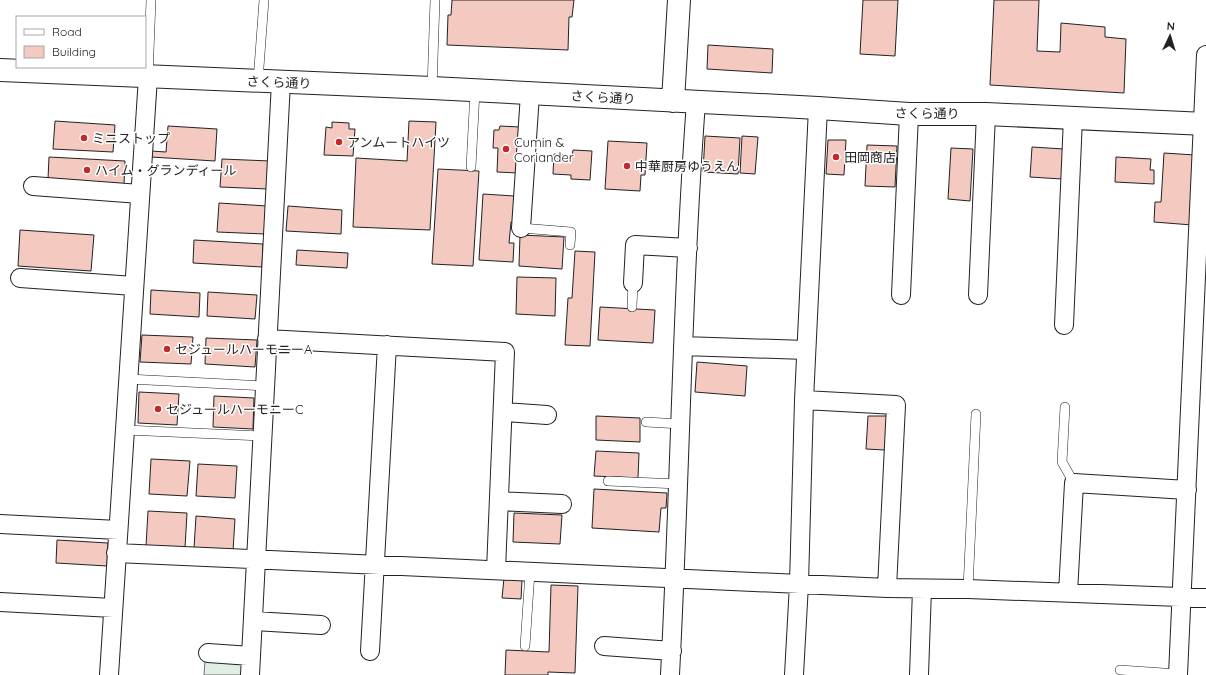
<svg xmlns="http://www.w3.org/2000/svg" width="1206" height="675" viewBox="0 0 1206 675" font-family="Quicksand,'Noto Sans JP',sans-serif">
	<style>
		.green { fill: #e0efe3; stroke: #6f6f6f }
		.building { fill: #f3c9c0; stroke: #222 }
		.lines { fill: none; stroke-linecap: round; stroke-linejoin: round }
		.lane-casing { stroke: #222; stroke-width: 10 }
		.street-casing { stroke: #222; stroke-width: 20 }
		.secondary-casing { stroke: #222; stroke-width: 24 }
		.lane { stroke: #fff; stroke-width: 9 }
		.street { stroke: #fff; stroke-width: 18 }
		.secondary { stroke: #fff; stroke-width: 22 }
		.poi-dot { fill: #c62828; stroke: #fff; stroke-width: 1.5 }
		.labels { text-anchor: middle; stroke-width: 3; stroke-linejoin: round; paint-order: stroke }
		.street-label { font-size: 13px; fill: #222; stroke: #fff }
		.poi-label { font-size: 13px; fill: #222; stroke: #fff; text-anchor: start }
	</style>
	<rect width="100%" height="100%" fill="#fff"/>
	<path class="green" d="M205 661 241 663 244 668V675H204Z"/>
	<path class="building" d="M452 0H574L572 17H569L568 50 447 45 448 15H451Z
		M863 0H898L895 56 860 54Z
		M994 0H1039L1037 51 1060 52 1061 23 1105 27V37L1126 39 1124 93 990 85Z
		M708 45 773 49 772 73 707 69Z
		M55 121 115 125 113 152 53 149Z
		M409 121 436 122 430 230 353 227 356 158 407 161Z
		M332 122 349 123V129H355L353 156 324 155 326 127 332 128Z
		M168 126 217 129 215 161 151 157V151L166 152Z
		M500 126 520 127 518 173 497 172 498 148H493L494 130H499Z
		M705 136 740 138 738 174 703 172Z
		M742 136 758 137 755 174 740 173Z
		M828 140H846L844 175 826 174Z
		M608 141 647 143 645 175H641L640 191 605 189Z
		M867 145 897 146 895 187 865 186Z
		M1032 147 1064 149 1062 179 1030 177Z
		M951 148 973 149 970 201 948 199Z
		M573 150 592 151 590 180 571 179V175L553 174 554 154 572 156Z
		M1164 153 1195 155 1192 225 1154 222 1155 202H1161Z
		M49 157 125 161 124 184 48 179Z
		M1116 157 1151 159 1150 170H1154V184L1115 182Z
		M222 159 270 161 268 189 220 187Z
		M438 169 479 171 473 266 432 264Z
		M483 194 514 196 513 222H511L509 243H514L513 262 479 260Z
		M219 203 267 206 265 234 217 232Z
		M288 206 342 210 341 234 286 231Z
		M20 230 94 235 91 271 18 266Z
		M520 235 564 237 562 269 519 266Z
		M194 240 263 244 262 267 193 263Z
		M297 250 348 253 347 268 296 265Z
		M575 251 595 252 590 346 565 345 568 298H572Z
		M517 277 556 278 555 316 516 314Z
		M151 290 200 293 199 317 150 314Z
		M208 292 257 295 255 319 207 316Z
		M600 307 655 310 653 343 598 340Z
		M142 335 193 337 191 364 140 362Z
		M206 338 257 340 255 367 205 364Z
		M697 362 747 366 745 396 695 392Z
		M139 392 179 394 177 425 138 423Z
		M214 396 254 398 253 429 213 427Z
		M596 416 640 418V442L596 440Z
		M868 416H887L885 450 866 449Z
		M596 451 639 453 638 478 594 476Z
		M151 459 190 461 187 496 149 494Z
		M198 464 237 466 235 498 196 496Z
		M594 489 667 493 666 508H661L659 532 592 528Z
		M148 511 187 513 185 548 146 546Z
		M514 513 562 515 560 544 513 542Z
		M196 516 235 519 233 551 194 548Z
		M57 540 108 543 107 566 56 563Z
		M504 578 522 580 521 599 502 598Z
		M551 585 578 586 575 673 548 672V675H505L506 650 549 652Z"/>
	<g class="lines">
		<defs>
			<path id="lane" d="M148 77 151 0
				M258 81 264 0
				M432 88 435 0
				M471 167 475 91
				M521 228 571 232 570 245
				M632 307 633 283
				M128 379 264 386
				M1065 407 1062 462 1074 483
				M646 422 681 424
				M125 430 262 436
				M608 481 679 484
				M968 589 976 414
				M525 646 530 572
				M1120 670 1178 674"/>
			<path id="street" d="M33 186 140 194
				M521 228 530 94
				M20 278 134 286
				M633 283 635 245 688 248
				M901 295 909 114
				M978 295 986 114
				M1064 325 1073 118
				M267 339 505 352 496 570
				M683 346 806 350
				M804 400 896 405 887 588
				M503 412 547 415
				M499 501 562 504
				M0 524 118 530
				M116 553 887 588 968 589 1206 598
				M1068 593 1074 483 1187 490
				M0 602 113 608
				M253 621 321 625
				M604 646 672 651
				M370 651 387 345
				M208 653 251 656
				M109 675 148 77
				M250 675 281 82
				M670 675C680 484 682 293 696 102
				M794 675 799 584 804 400 818 108
				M919 675 922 589
				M1178 675 1206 55"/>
			<path id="secondary" d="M0 70 432 88 818 108 909 114H986L1206 124
				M673 101 679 0"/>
		</defs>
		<use href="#lane" class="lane-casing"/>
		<use href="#street" class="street-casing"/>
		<use href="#secondary" class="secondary-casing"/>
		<use href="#lane" class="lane"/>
		<use href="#street" class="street"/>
		<use href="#secondary" class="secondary"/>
	</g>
	<g class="poi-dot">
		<circle cx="84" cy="138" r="4"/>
		<circle cx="339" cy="142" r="4"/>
		<circle cx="506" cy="149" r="4"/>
		<circle cx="836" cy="157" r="4"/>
		<circle cx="627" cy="166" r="4"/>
		<circle cx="87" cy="170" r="4"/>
		<circle cx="167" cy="349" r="4"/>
		<circle cx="158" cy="409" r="4"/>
	</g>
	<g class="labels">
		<g class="street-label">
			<text transform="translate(279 82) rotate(2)" y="5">さくら通り</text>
			<text transform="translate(603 97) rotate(3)" y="5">さくら通り</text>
			<text transform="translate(927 113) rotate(1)" y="5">さくら通り</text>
		</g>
		<g class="poi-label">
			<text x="92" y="143">ミニストップ</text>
			<text x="347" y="147">アンムートハイツ</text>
			<text x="514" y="147">Cumin &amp;<tspan x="514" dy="15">Coriander</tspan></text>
			<text x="844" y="162">田岡商店</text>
			<text x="635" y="171">中華厨房ゆうえん</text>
			<text x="95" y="175">ハイム・グランディール</text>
			<text x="175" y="354">セジュールハーモニーA</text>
			<text x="166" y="414">セジュールハーモニーC</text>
		</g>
	</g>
	<rect x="16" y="16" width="130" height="52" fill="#ffffff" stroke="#a7a7a7"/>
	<rect x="24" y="29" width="20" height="6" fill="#ffffff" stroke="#a7a7a7"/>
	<text x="52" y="36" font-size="12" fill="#222222">Road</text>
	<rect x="24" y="46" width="20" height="12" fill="#f3c9c0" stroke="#a7a7a7"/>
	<text x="52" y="56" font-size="12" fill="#222222">Building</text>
	<g transform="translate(1170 36) rotate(4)" stroke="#ffffff" stroke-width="3" paint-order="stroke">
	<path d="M0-3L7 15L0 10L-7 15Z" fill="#222222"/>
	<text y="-6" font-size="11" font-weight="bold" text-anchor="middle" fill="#222222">N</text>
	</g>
</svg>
